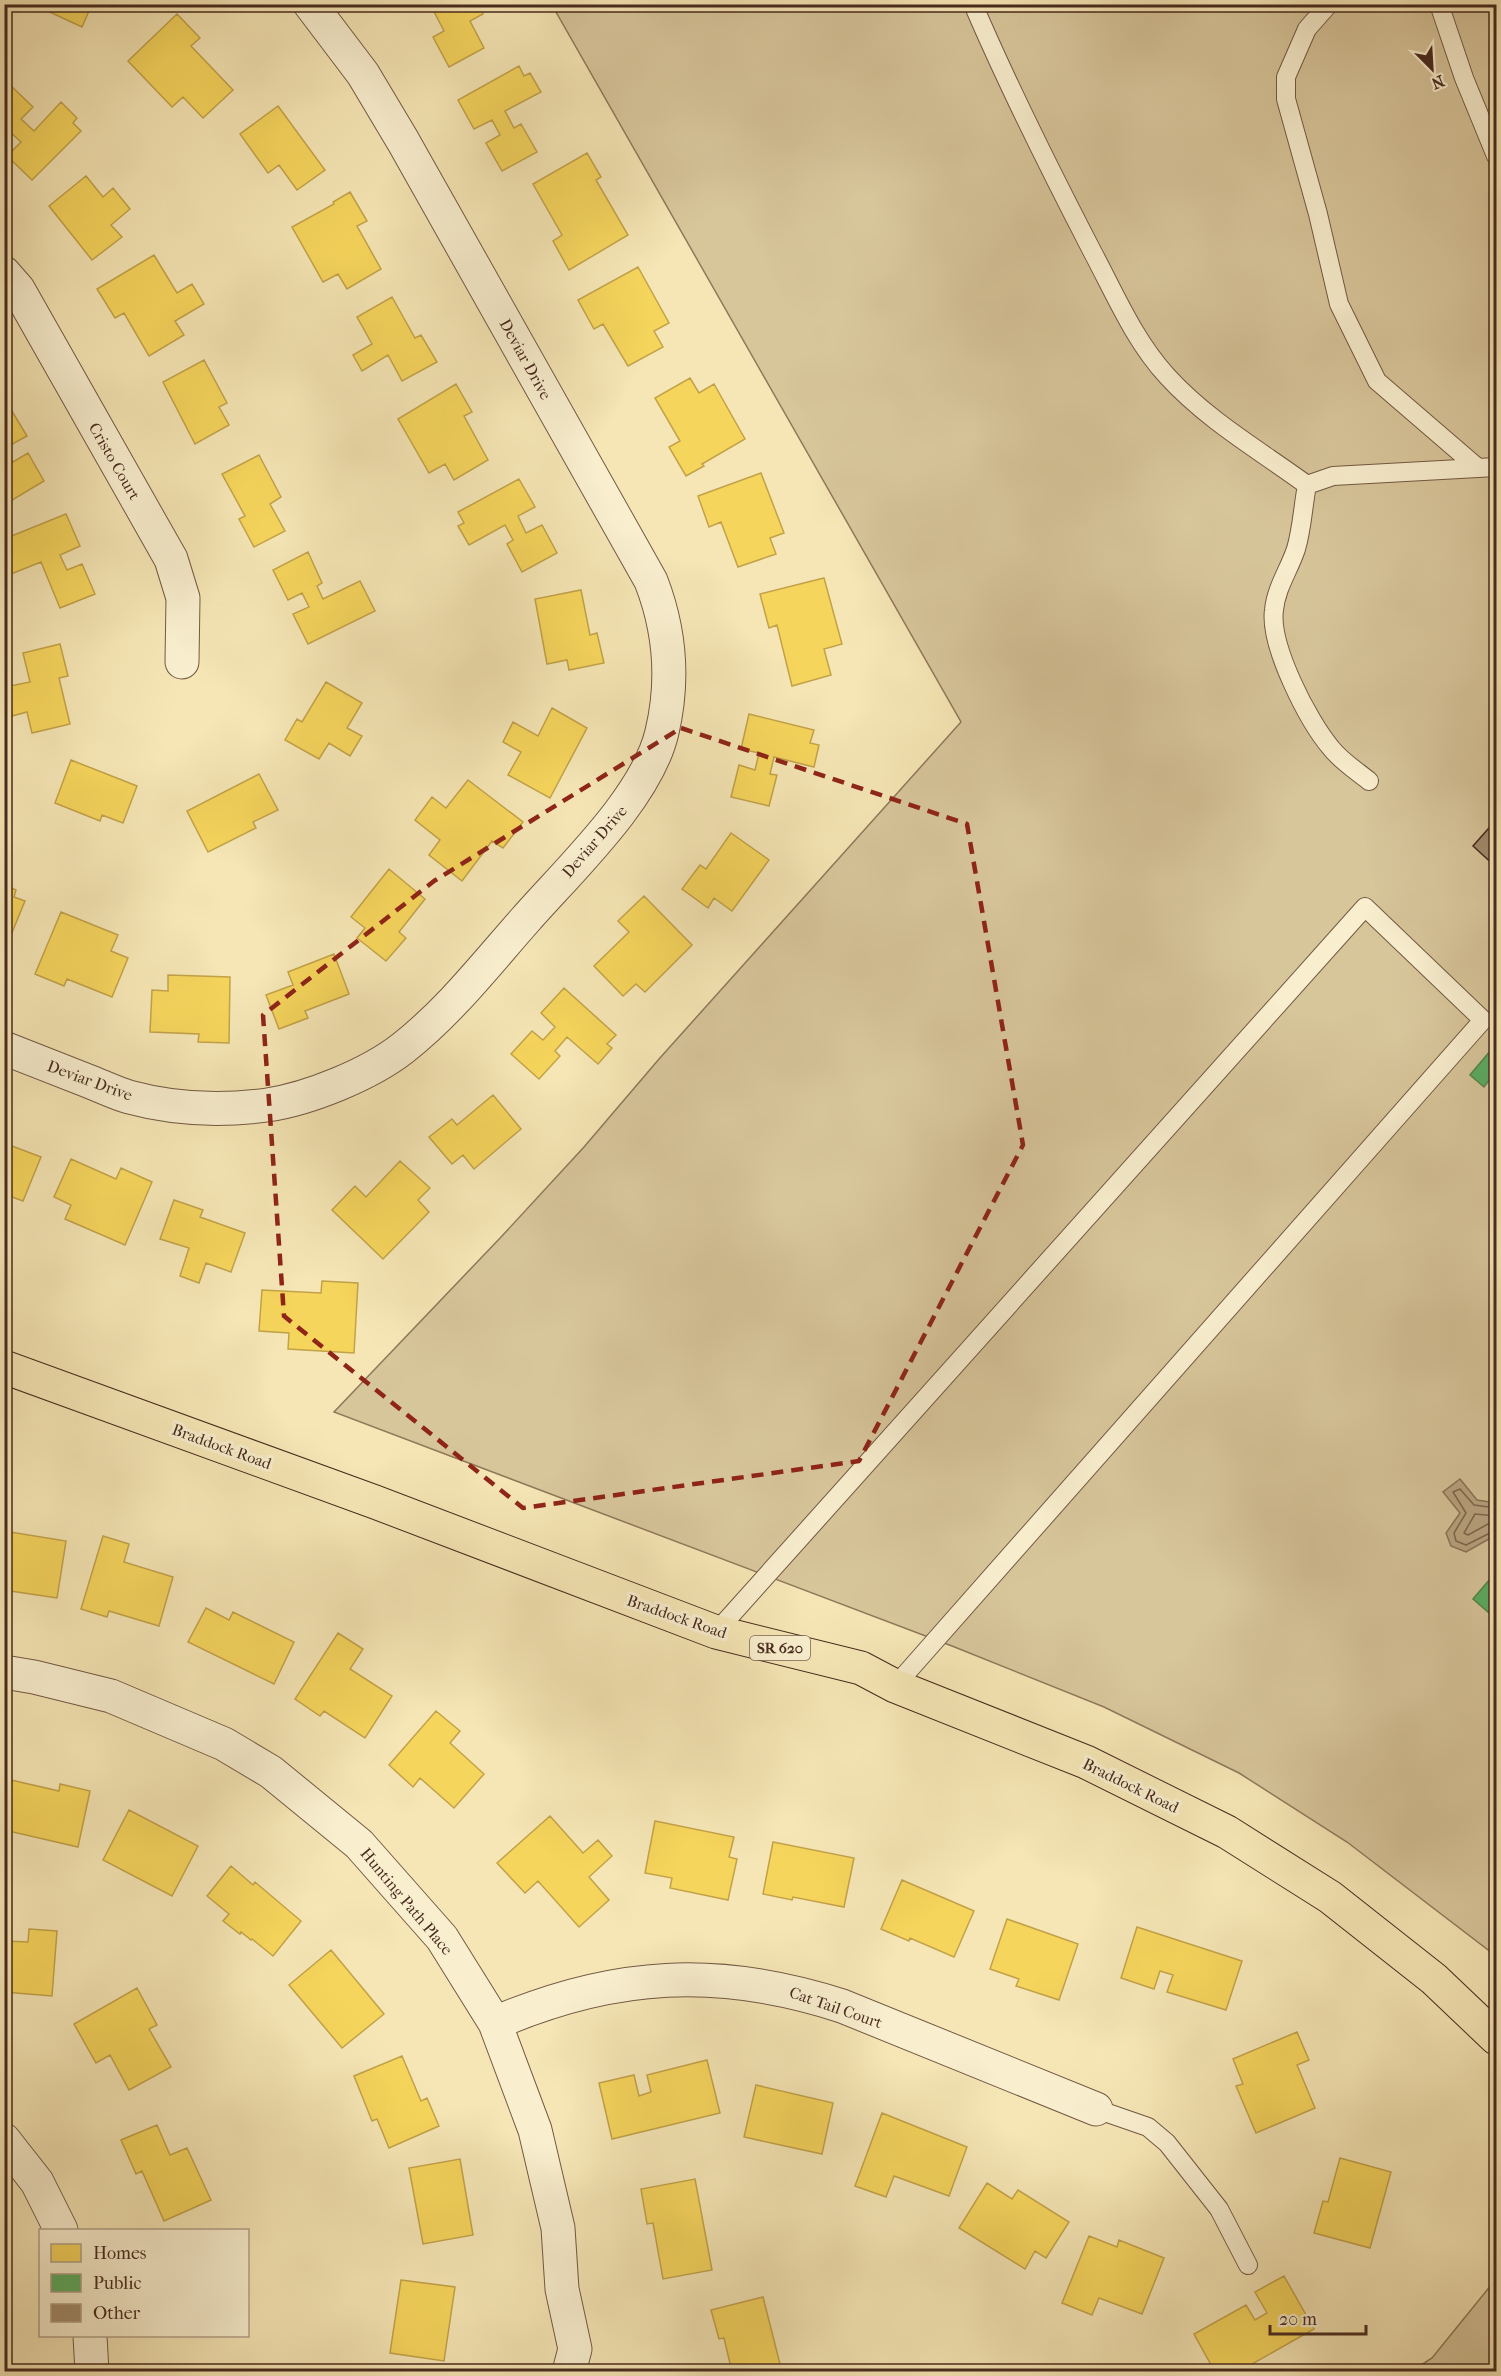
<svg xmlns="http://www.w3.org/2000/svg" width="1501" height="2376" viewBox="0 0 1501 2376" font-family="'IM FELL French Canon',serif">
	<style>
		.green { fill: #d8c69b; stroke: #90785c; stroke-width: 1.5 }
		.water { fill: #baa682; stroke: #8c745a; stroke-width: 1.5 }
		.homes { fill: #f6d55c; stroke: #c2a249; stroke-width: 1.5 }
		.public { fill: #5aae61; stroke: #54864d; stroke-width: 1.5 }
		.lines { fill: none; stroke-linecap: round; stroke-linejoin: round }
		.shore { stroke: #806850; stroke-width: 1.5 }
		.building { fill: #a28c6d; stroke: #472a1e; stroke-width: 1.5 }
		.lane-casing { stroke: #735944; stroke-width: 20 }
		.street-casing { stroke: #735944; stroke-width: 35 }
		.primary-casing { stroke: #472a1e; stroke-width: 35 }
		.lane { stroke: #f9efcf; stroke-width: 18 }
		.street { stroke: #f9efcf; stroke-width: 33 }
		.primary { stroke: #f6e6b5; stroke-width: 33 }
		.marked { fill: none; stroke: #8f2418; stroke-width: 4.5; stroke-dasharray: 12 8; stroke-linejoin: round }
		.labels { text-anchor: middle; stroke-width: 6; stroke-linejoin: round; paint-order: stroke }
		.shield { fill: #f9efcf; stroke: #7c6553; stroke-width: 1.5 }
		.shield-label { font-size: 15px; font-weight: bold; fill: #472a1e }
		.street-label { font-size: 16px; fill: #472a1e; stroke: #f9efcf }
	</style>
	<rect width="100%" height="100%" fill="#f6e6b5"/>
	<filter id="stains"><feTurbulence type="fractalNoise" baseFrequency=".00333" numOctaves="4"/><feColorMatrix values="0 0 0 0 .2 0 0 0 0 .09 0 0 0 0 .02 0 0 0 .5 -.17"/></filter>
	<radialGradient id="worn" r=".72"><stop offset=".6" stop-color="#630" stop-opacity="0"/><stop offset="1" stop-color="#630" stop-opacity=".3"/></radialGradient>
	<path class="green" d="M552 5H1496V1956L1347 1842 1239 1773 1104 1707 952 1646 334 1412 502 1236 584 1147 659 1059 961 722Z
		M1496 2279V2371H1412L1432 2358Z"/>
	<path class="water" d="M1460 1479 1477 1500 1496 1503V1535L1466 1552 1451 1546 1446 1533 1460 1513 1443 1492Z"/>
	<path class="homes" d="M42 4H92L82 27 41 8Z
		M430 4H478L483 14 470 21 484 48 449 67 433 37 444 31Z
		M177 14 200 38 191 46 233 90 203 118 183 97 172 107 128 61Z
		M519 66 524 76 530 73 541 92 505 111 514 128 521 124 537 152 502 171 486 143 500 135 492 120 474 129 458 100Z
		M9 84 33 107 21 119 34 131 61 102 77 118 73 123 81 131 32 180 7 156 21 142 8 130 4 135V89Z
		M278 106 325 170 297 190 279 165 268 173 240 134Z
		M587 153 601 177 596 180 628 235 569 270 553 241 562 235 533 184Z
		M86 176 103 197 113 188 130 209 111 225 122 237 92 260 49 206Z
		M350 192 367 221 357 226 381 269 347 289 338 274 323 282 292 227 334 204 333 202Z
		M154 255 177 293 192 284 204 304 175 321 184 335 149 356 124 313 115 318 97 289Z
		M638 267 669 323 654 331 663 347 628 366 603 324 594 329 578 300Z
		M392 297 415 338 421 335 437 362 402 381 388 355 362 371 353 355 372 344 357 317Z
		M204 360 227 403 219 407 229 425 195 444 163 382Z
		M690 378 699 393 714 384 745 439 702 464 704 466 686 476 669 447 680 441 655 398Z
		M456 384 472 412 464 416 488 460 454 480 445 464 429 473 398 419Z
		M7 403 27 436 5 448 13 462 28 453 44 481 4 505V404Z
		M259 455 281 497 270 504 285 531 254 547 239 519 245 516 222 474Z
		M761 473 784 533 770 538 776 554 738 567 721 522 709 527 698 496Z
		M519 479 535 507 518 516 526 533 542 525 557 553 522 572 507 544 513 540 505 525 469 545 458 526 464 523 458 512Z
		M66 514 80 546 60 555 67 570 82 564 95 594 60 608 41 562 6 576 4 571V539Z
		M308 552 322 583 317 586 323 599 360 581 375 611 308 644 293 614 309 607 302 593 288 600 273 570Z
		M824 578 842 644 824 649 831 675 792 686 777 625 769 628 760 594Z
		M581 590 590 635 597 633 604 663 569 670 567 660 547 664 535 599Z
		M60 644 68 676 59 678 70 724 32 733 27 712 12 716 5 687 30 682 23 653Z
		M326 682 362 703 347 728 362 736 350 756 329 743 319 759 285 740 297 719 302 722Z
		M552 708 587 728 550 798 508 775 521 752 503 742 513 722 538 736Z
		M749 714 814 730 810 743 819 745 814 767 774 757 770 774 777 775 769 806 731 797 739 765 755 770 759 753 741 749Z
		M71 760 137 786 123 823 102 815 100 821 55 803Z
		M259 774 278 810 253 822 256 828 208 852 187 811Z
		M468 780 523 822 503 848 492 841 462 881 429 855 440 840 415 820 432 797 446 808Z
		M731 833 769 860 732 911 714 898 708 908 682 889 700 865 706 869Z
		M389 869 425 899 399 932 406 938 386 961 357 938 365 928 351 917Z
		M4 885 16 890 14 897 25 901 4 952Z
		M644 896 692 945 645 992 636 984 623 996 594 966 629 932 618 921Z
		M61 912 118 935 111 951 128 958 112 997 67 979 64 986 35 974Z
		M334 954 349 994 305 1011 308 1018 279 1029 266 995 293 985 288 972Z
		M168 975 230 977 229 1043 198 1042 199 1034 150 1032 152 990 168 991Z
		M564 988 616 1035 607 1044 612 1048 598 1064 567 1037 555 1051 560 1056 539 1079 511 1054 532 1031 543 1040 555 1027 541 1013Z
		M493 1095 521 1129 474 1169 463 1155 452 1164 429 1137 452 1119 457 1125Z
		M4 1143 41 1157 23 1201 4 1194Z
		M71 1159 116 1179 121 1168 152 1182 125 1245 65 1219 71 1205 54 1197Z
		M400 1161 430 1188 418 1200 429 1212 383 1259 332 1210 355 1186 366 1197Z
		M174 1200 203 1210 200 1217 245 1233 231 1272 206 1263 199 1283 180 1276 189 1248 160 1239Z
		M322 1281 358 1283 354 1353 288 1349 289 1333 259 1331 262 1290 321 1293Z
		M4 1531 66 1541 57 1598 4 1590Z
		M103 1536 129 1544 124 1562 173 1577 159 1626 109 1611 107 1617 81 1609Z
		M206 1608 229 1620 233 1612 294 1642 274 1684 188 1642Z
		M338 1633 363 1649 350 1669 392 1696 365 1738 324 1711 320 1716 295 1699Z
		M436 1711 460 1731 450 1743 484 1774 454 1808 420 1778 413 1787 389 1765Z
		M11 1780 59 1791 60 1784 90 1791 78 1847 4 1830V1807Z
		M129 1810 198 1846 172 1896 103 1860Z
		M550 1816 583 1853 598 1840 612 1856 589 1877 609 1900 579 1927 538 1881 525 1893 497 1863Z
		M655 1821 734 1837 729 1857 737 1859 728 1900 670 1888 672 1878 645 1873Z
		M773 1842 854 1858 844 1907 793 1897 792 1900 763 1894Z
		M231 1866 253 1885 255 1882 301 1921 273 1956 252 1939 251 1940 241 1932 240 1934 223 1921 229 1914 207 1896Z
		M902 1880 974 1911 954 1957 910 1938 909 1941 881 1929Z
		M1007 1919 1078 1944 1059 2000 1016 1986 1019 1979 990 1969Z
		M1137 1927 1242 1961 1226 2010 1167 1992 1173 1975 1160 1971 1154 1989 1121 1978Z
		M29 1929 57 1931 52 1996 4 1992V1941L28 1942Z
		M331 1950 384 2014 342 2048 289 1985Z
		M137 1988 157 2025 149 2029 171 2067 129 2090 110 2055 96 2063 74 2024Z
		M1297 2032 1309 2060 1297 2065 1315 2108 1256 2133 1236 2086 1243 2084 1233 2059Z
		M402 2056 421 2101 427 2098 439 2126 389 2148 377 2119 372 2121 354 2076Z
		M707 2060 720 2113 612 2139 599 2083 634 2075 639 2096 651 2092 647 2075Z
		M756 2085 833 2103 822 2154 744 2137Z
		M882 2113 967 2147 949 2196 894 2176 886 2197 855 2186Z
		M157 2125 170 2155 187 2148 211 2200 164 2221 142 2171 136 2174 121 2140Z
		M1340 2158 1391 2172 1370 2248 1314 2233 1323 2201 1328 2202Z
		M460 2159 473 2235 423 2244 409 2168Z
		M695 2179 712 2270 663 2279 653 2223 647 2224 641 2189Z
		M987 2183 1012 2199 1018 2190 1069 2222 1046 2258 1035 2251 1025 2269 959 2228Z
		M1089 2236 1117 2247 1119 2240 1164 2258 1142 2314 1099 2298 1092 2315 1062 2303Z
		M1284 2276 1314 2329 1238 2372H1215L1194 2334 1246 2305 1255 2320 1267 2313 1255 2292Z
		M401 2280 455 2287 444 2361 390 2353Z
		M763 2297 782 2372H732L724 2338 719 2339 711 2310Z"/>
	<path class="public" d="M1496 1044V1071L1484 1087 1470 1075Z
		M1496 1572V1619L1473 1599Z"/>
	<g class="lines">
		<path class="shore" d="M1496 1508 1474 1505 1460 1489 1453 1492 1466 1513 1454 1533 1456 1541 1466 1545 1496 1530
			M1496 1516 1475 1514 1464 1533 1468 1535 1488 1524 1496 1522"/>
	</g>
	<path class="building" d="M1496 820V867L1473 846Z"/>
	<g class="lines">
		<defs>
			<path id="lane" d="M973 4C1009 88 1050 170 1092 251 1115 294 1134 340 1167 376 1207 420 1259 450 1307 485
				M1329 4 1307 29 1286 77V99L1318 214 1339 304 1377 381 1478 468
				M1439 4 1464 78 1496 156
				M1369 781C1357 771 1341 761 1331 748 1308 721 1269 645 1274 610 1276 588 1289 570 1296 549 1302 529 1303 506 1307 485L1333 476 1496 467
				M716 1632 1365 907 1483 1020 895 1686
				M1096 2109 1148 2127 1167 2143 1219 2209 1248 2265"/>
			<path id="street" d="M4 273 18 289 171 559 183 598 182 662
				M4 1048C32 1059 60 1070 88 1081 101 1086 115 1093 129 1097 173 1109 222 1111 267 1105 309 1099 370 1074 403 1048 450 1011 487 963 526 919 570 869 647 797 662 732 674 681 670 630 651 581L403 141 363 74 310 4
				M4 1672 34 1677 111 1696 224 1744 271 1772 359 1844 442 1938 495 2023 535 2130 558 2228 562 2289 575 2349 569 2372
				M495 2023C614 1972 718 1966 842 2006L1096 2109
				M4 2140 37 2182 61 2230
				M90 2336 92 2372"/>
			<path id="primary" d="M4 1367 375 1502 716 1632 861 1668 895 1686 1086 1762 1227 1832 1330 1897 1434 1979 1496 2038"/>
		</defs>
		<use href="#lane" class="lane-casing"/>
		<use href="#street" class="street-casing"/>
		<use href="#primary" class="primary-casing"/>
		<use href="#lane" class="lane"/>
		<use href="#street" class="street"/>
		<use href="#primary" class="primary"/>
	</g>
	<path class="marked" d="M681 728 967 824 1023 1145 859 1461 523 1508 284 1316 263 1015 434 881Z"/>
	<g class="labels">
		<rect class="shield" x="750" y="1636" width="60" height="24" rx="4.5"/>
		<g class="shield-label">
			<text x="780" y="1653">SR 620</text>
		</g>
		<g class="street-label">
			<text transform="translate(526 359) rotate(61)" y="6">Deviar Drive</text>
			<text transform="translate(115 461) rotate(60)" y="6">Cristo Court</text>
			<text transform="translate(594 841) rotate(-49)" y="6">Deviar Drive</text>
			<text transform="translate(90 1080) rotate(20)" y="6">Deviar Drive</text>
			<text transform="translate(222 1446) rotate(20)" y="6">Braddock Road</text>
			<text transform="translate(677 1616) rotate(19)" y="6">Braddock Road</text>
			<text transform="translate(1131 1785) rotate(26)" y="6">Braddock Road</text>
			<text transform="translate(407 1901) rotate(50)" y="6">Hunting Path Place</text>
			<text transform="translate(836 2007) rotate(19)" y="6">Cat Tail Court</text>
		</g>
	</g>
	<rect width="1501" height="2376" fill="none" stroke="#f6e6b5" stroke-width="24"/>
	<rect x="6" y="6" width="1489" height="2364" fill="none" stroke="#472a1e" stroke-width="3"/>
	<rect x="12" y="12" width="1477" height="2352" fill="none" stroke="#472a1e" stroke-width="1.5"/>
	<rect x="39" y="2229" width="210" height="108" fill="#f9efcf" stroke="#b2a088" stroke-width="1.5"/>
	<rect x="51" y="2244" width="30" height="18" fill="#f6d55c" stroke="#b2a088" stroke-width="1.5"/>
	<text x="93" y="2259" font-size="18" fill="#472a1e">Homes</text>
	<rect x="51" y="2274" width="30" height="18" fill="#5aae61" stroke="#b2a088" stroke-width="1.5"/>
	<text x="93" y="2289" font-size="18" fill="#472a1e">Public</text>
	<rect x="51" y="2304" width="30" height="18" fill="#a28c6d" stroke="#b2a088" stroke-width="1.5"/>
	<text x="93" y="2319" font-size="18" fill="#472a1e">Other</text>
	<g transform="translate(1432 69) rotate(156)" stroke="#f9efcf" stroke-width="4.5" paint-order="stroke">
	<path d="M0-4.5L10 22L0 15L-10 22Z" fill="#472a1e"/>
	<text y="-9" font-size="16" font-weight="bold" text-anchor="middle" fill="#472a1e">N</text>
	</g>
	<path d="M1270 2325v9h96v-9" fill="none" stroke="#472a1e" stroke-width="3"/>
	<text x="1279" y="2325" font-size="18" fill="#472a1e" stroke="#f9efcf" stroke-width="4.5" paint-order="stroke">20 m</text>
	<rect width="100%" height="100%" filter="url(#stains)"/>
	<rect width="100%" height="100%" fill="url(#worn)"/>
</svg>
